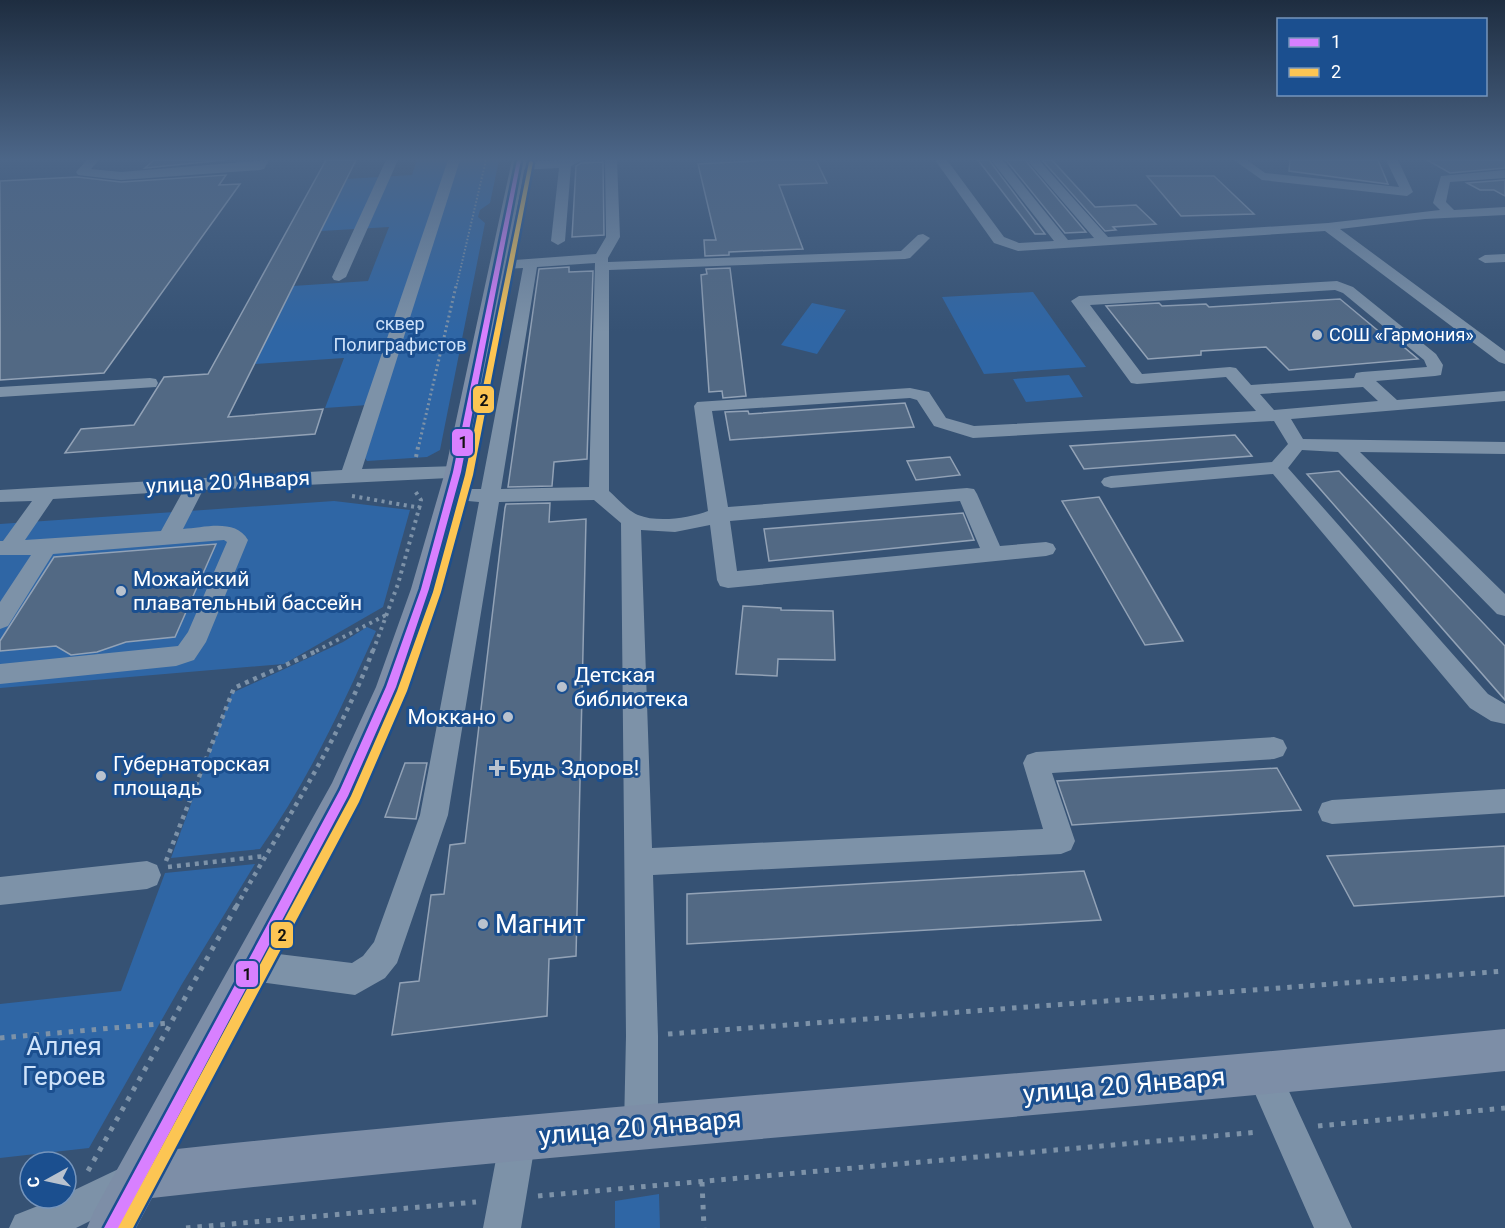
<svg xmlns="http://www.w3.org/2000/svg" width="1505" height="1228" viewBox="0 0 1505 1228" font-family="Roboto,sans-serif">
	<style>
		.green { fill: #2f66a5 }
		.building { fill: #526984; stroke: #92a2b6; stroke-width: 1.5 }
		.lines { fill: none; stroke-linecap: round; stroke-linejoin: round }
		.path-far4 { stroke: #7d92a8; stroke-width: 2; stroke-dasharray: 1.5 2; stroke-linecap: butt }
		.path-far3 { stroke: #7d92a8; stroke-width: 3; stroke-dasharray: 2 3; stroke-linecap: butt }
		.path-far2 { stroke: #7d92a8; stroke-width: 4; stroke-dasharray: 3 4.5; stroke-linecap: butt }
		.path-far1 { stroke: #7d92a8; stroke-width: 4.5; stroke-dasharray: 4 5; stroke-linecap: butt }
		.path { stroke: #7d92a8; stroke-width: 5; stroke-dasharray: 4.5 7; stroke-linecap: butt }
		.minor { fill: #7d92a8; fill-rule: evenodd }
		.major { fill: #7d8ea7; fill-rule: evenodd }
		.bus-1-casing { stroke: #1b4f8f; stroke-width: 5 }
		.bus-2-casing { stroke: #1b4f8f; stroke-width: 5 }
		.bus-1 { fill: #d880ff; fill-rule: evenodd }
		.bus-2 { fill: #fcc553; fill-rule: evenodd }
		.poi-dot { fill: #b9c2ce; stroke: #1b4f8f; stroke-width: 2 }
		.labels { text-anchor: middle; stroke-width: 6; stroke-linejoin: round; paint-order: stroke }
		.far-park-label { font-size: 18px; fill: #cfe3fa; stroke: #1b4f8f }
		.far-poi-label { font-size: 18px; fill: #fff; stroke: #1b4f8f; text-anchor: start }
		.street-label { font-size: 21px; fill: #fff; stroke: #1b4f8f }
		.poi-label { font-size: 21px; fill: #fff; stroke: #1b4f8f; text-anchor: start }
		.near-poi-label { font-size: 26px; fill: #fff; stroke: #1b4f8f; text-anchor: start }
		.near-park-label { font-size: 26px; fill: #cfe3fa; stroke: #1b4f8f }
		.near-street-label { font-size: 26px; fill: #fff; stroke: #1b4f8f }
		.line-badge { stroke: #1b4f8f; stroke-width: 2 }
		.pale-badge-label { font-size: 16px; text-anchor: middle; font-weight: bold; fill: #111 }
	</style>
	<rect width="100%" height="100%" fill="#365274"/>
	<path class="green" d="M417 160H499L490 203 480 210 478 217 485 223 440 450 427 457 367 461 365 458 382 404 325 408 344 358 255 364 293 286 368 281 389 227 321 231 346 179 412 175Z
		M1033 292 1086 367 984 374 942 297Z
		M812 303 846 310 817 354 781 345Z
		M1069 375 1083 397 1026 402 1013 379Z
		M334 501 410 510 383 607 284 664 0 688V524Z
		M367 627 376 631C342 707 308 781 260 849L171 858 232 693 343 642Z
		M255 864 182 984 89 1148 0 1158V1004L121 991 165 873Z
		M659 1194 660 1228H615V1201Z"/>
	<path class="building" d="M154 160H225L145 168Z
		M326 160H356L228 417 323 409 315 434 65 453 81 429 134 425 164 377 208 374Z
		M776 160H816L827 183 779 185 803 249 729 252V255L705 256 704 240H716L698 164Z
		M978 160H989L1045 234H1035Z
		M1006 160H1025L1086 232 1065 233Z
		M1042 160H1052L1095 207 1136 205 1156 224 1113 227 1116 230 1105 231Z
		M1290 160H1378L1388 184 1289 171Z
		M1427 160H1505V168L1450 173Z
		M603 162 604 235 572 237 576 166 581 163Z
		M226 175 219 185 240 184 104 373 0 380V181L77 177 121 182Z
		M1147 176H1214L1254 214 1181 216Z
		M1505 180V196L1494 190H1480L1467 183Z
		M569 267V272L593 271 587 459 554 462 552 486 508 487 539 269Z
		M730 268 746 396 723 398 722 391 709 392 701 275 707 274 706 269Z
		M1340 299 1388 339 1393 338 1418 359 1289 370 1266 347 1201 351V355L1148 359 1106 306 1159 303 1162 306 1206 304 1209 307Z
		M905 403 914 427 730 440 725 412 748 411 749 414Z
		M1235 435 1252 456 1084 469 1070 446Z
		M950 457 960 475 916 480 907 461Z
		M1339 471 1505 646V700L1307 474Z
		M1099 497 1183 641 1145 645 1062 501Z
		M550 503 549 522 586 519 576 956 549 959 547 1016 392 1035 400 983 419 981 431 895 444 894 450 845 465 843 505 508 506 504Z
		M963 513 974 540 769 561 764 529Z
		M216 544 175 637 126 642 97 652 71 655 56 646 0 651V641L54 557Z
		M743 606 781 608V610L833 611 835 660 778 659 777 676 736 674Z
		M405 763H427L416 819 385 817Z
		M1277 768 1301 810 1072 825 1057 781Z
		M1505 846V896L1354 906 1327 856Z
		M1084 871 1101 920 687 944V894Z"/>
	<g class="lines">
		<path class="path-far4" d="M456 288 486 160"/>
		<path class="path-far3" d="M418 449 456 286"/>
		<path class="path-far2" d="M416 457 418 447
			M352 496 421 508
			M316 651 386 615
			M373 651 398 584 420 505 421 500 415 491"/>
		<path class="path-far1" d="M166 861 234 688 319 650
			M168 867 265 856
			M236 907C284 823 339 740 373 650"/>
		<path class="path" d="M668 1034 1505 971
			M0 1038 169 1023
			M1318 1126 1505 1108
			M88 1171 237 905
			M702 1182 704 1228
			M538 1196 1259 1132
			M186 1228 476 1202"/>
		<path class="minor" d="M87 160H99L91 169 121 172 269 160 264 169 260 170 121 180 78 175 76 172Z
			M386 160H398L346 277 339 281 334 280 332 277Z
			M448 160H460L362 469 457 466 464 468 472 489H481L523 268 500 269 493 265 500 261 596 254 606 237 605 160H617L620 237 608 258V262L901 251 918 235 923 234 930 238 910 258 905 259 609 270V491C617 498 628 511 638 515 658 523 689 518 708 511L694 406 697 402 910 388 929 392 946 418 974 426 1256 411 1226 377 1137 384 1131 383 1071 301 1079 296 1337 281 1353 287 1436 354 1443 365 1441 375 1435 376 1376 381 1397 400 1505 391V401L1291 419 1303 439 1505 442V454L1360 452 1505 594V616L1497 614 1338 452 1302 450 1288 468 1488 694 1505 704V724L1491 721 1470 708 1273 474 1111 488 1104 486 1101 482 1104 478 1111 476 1272 462 1288 444 1274 421 973 438 934 426 917 400 910 398 712 411 728 507 967 488 974 489 977 494 1000 546 1046 542 1053 544 1056 549 1053 554 1046 556 728 588 720 586 717 580 710 525 675 532 641 530 652 848 1043 829 1023 763 1027 755 1036 752 1274 737 1283 740 1287 748 1283 756 1274 759 1052 773 1075 841 1071 850 1061 854 653 875 658 1036V1127L653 1139 641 1144 629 1139 624 1127 626 1036 621 523 594 500 499 502 448 815 397 963 385 978 355 995 253 981 242 977 238 966 242 955 253 951 352 963 363 956 374 942 420 815 479 502 457 500 449 478 203 490 183 529C204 528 235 518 248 540L206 642 194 660 176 666 0 684V664L178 646 188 632 227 542 224 540 53 554 8 626 0 629V602L31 555H0V541H3L32 501 0 502V490L342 470ZM595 263 589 487 501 489 537 267ZM1335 290 1343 293 1424 360 1427 367 1362 372 1356 373 1354 378 1251 385 1236 368 1230 367 1142 374 1090 305ZM1363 387 1378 401 1274 410 1260 394ZM183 491 161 531 25 540 53 499ZM960 501 980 548 737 571 730 521Z
			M566 160H582L571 166 565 241 558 245 551 241 559 168 518 170 512 166 518 162Z
			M935 160H947L1004 237 1019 243 1054 241 991 160H1003L1068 240 1094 238 1027 160H1039L1108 237 1328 223 1440 210 1433 203 1441 176 1505 170V178L1450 182 1446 202 1454 210 1505 207V215L1425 219 1340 229 1505 351V364L1499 362 1325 231 1018 251 994 243Z
			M1234 160H1247L1265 173 1399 187 1386 160H1398L1413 192 1407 196 1262 180Z
			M1505 254V262L1485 263 1478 259 1485 255Z
			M150 378 156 379 158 383 156 387 0 397V387Z
			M1505 789V813L1332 824 1322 821 1318 812 1322 803 1332 800Z
			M147 861 157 865 161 875 157 885 147 889 0 905V877Z
			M1263 1056 1275 1061 1352 1228H1314L1246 1073 1251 1061Z
			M518 1120 530 1126 536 1138 521 1228H483L500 1138 506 1126Z
			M129 1164 142 1169 147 1182 142 1195 76 1228H9L15 1215 58 1198H66V1194Z"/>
		<path class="major" d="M512 160H526L469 472 439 589 406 687 356 804 177 1149C619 1102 1063 1073 1505 1029V1071C1054 1117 602 1148 152 1198L136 1228H87L94 1211 332 783 376 687 411 589 445 472Z"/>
		<defs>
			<path id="bus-1" d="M517 160H521L461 472 429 589 396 687 348 796 119 1228H104L340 790 386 687 421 589 453 472Z"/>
			<path id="bus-2" d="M531 161 533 162 473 475 441 592 407 691 359 802 133 1228H118L351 796 397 691 433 592 465 475 529 162Z"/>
		</defs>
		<use href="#bus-1" class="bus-1-casing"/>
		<use href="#bus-2" class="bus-2-casing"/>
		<use href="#bus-1" class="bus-1"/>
		<use href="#bus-2" class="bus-2"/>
	</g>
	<linearGradient id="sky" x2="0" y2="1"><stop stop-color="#1e2d40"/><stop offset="0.48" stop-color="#4c6688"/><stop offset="1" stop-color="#4c6688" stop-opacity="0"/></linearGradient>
	<rect width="1505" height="332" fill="url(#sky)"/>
	<g class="poi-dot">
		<circle cx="1317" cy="335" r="6"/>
		<circle cx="121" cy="591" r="6"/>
		<circle cx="562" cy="687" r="6"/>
		<circle cx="508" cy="717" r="6"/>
		<path d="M494 759h6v6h6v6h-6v6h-6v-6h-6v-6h6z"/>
		<circle cx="101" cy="776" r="6"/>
		<circle cx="483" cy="924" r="6"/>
	</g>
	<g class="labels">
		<g class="far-park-label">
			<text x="400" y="330">сквер<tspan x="400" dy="21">Полиграфистов</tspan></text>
		</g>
		<g class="far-poi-label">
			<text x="1329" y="341">СОШ «Гармония»</text>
		</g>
		<g class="street-label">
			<text transform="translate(228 482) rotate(-3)" y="7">улица 20 Января</text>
		</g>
		<g class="poi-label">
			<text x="133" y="586">Можайский<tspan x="133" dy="24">плавательный бассейн</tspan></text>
			<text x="574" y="682">Детская<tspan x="574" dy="24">библиотека</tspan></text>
			<text x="496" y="724" text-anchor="end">Моккано</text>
			<text x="113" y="771">Губернаторская<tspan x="113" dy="24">площадь</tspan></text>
			<text x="509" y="775">Будь Здоров!</text>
		</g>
		<g class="near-poi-label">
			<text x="495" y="933">Магнит</text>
		</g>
		<g class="near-park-label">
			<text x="64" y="1055">Аллея<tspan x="64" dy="30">Героев</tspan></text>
		</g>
		<g class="near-street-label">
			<text transform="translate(1124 1085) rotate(-5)" y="9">улица 20 Января</text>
			<text transform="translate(640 1127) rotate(-5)" y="9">улица 20 Января</text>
		</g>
	</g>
	<g class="line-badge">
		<rect x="472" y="385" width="23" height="29" rx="6" fill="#fcc553"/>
		<rect x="451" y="428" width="23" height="29" rx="6" fill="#d880ff"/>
		<rect x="270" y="921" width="24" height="28" rx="6" fill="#fcc553"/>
		<rect x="235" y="960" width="24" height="28" rx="6" fill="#d880ff"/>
	</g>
	<g class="pale-badge-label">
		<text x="484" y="406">2</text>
		<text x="463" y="448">1</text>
		<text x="282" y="941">2</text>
		<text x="247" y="980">1</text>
	</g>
	<rect x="1277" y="18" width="210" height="78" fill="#1b4f8f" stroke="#7695bc" stroke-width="1.5"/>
	<rect x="1289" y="38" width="30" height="9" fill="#d880ff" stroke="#7695bc" stroke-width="1.5"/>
	<text x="1331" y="48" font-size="18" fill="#ffffff">1</text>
	<rect x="1289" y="68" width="30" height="9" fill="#fcc553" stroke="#7695bc" stroke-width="1.5"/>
	<text x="1331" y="78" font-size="18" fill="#ffffff">2</text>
	<g transform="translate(48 1180) rotate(262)"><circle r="28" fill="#1b4f8f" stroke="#7695bc" stroke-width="1.5"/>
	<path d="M0-4.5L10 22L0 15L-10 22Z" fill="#b9c2ce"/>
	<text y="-9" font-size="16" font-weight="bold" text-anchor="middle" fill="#ffffff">С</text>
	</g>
</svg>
